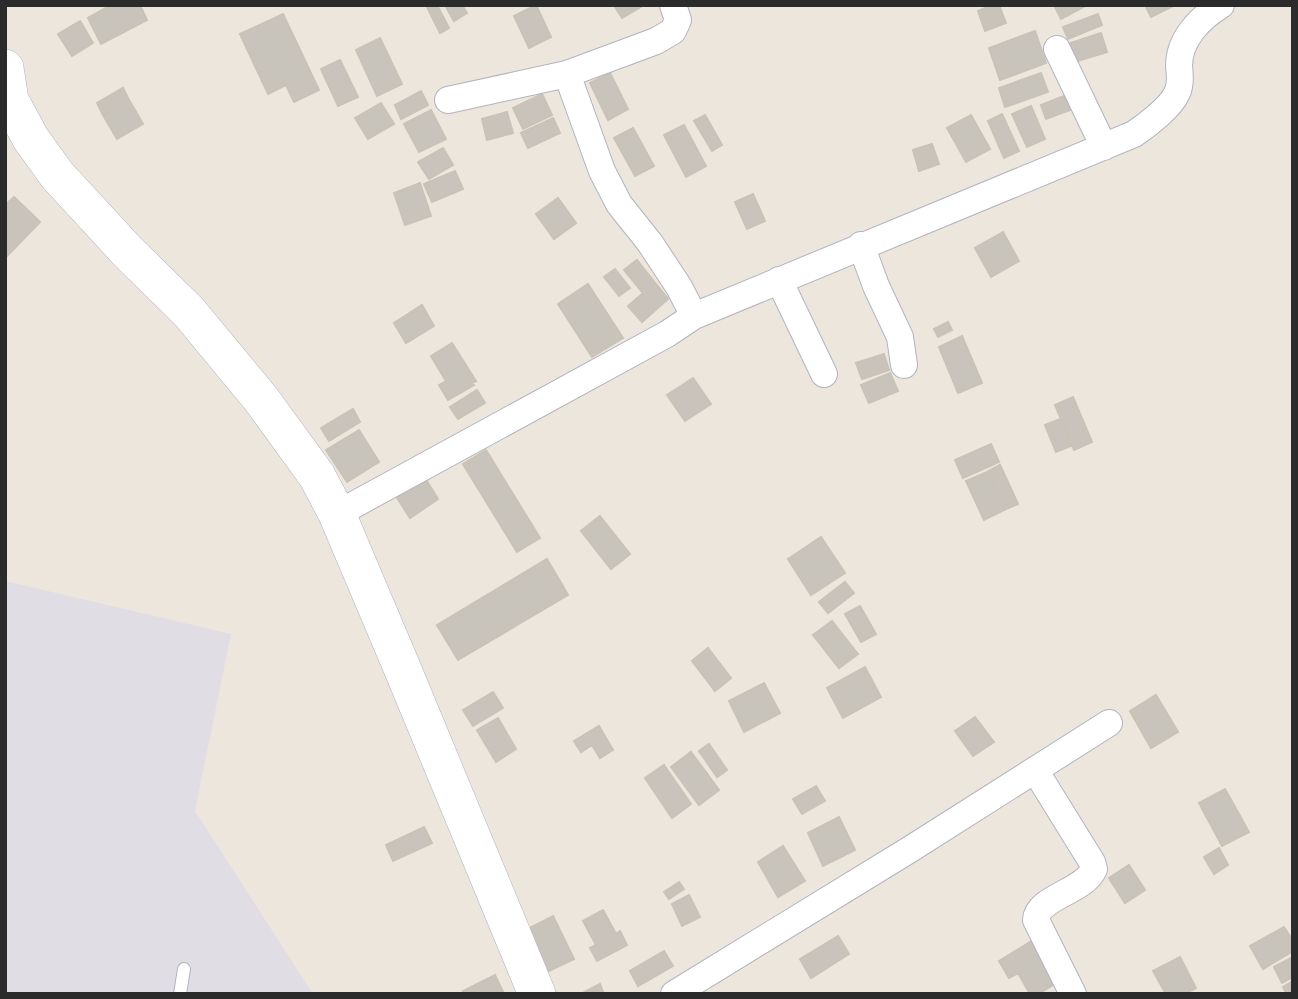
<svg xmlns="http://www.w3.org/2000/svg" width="1298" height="999" viewBox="0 0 1298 999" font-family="Raleway,sans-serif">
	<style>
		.industrial { fill: #e0dde5 }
		.building { fill: #c9c4bb; stroke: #c9c2b6; stroke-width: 2 }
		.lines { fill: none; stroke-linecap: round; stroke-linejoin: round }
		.lane-casing { stroke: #b1b3bf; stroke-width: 14 }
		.street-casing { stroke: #b1b3bf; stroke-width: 28 }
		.secondary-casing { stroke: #b1b3bf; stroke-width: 38 }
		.lane { stroke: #fff; stroke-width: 12 }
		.street { stroke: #fff; stroke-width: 26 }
		.secondary { stroke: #fff; stroke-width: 37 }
	</style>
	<rect width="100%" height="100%" fill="#ede6dd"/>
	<path class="industrial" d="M5 581 231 634 195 811 313 994H5Z"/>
	<path class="building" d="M111 5H140L147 20 101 44 88 18Z
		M426 5H437L449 28 440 33Z
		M445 5H462L467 13 454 21Z
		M536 5 551 37 529 48 514 16Z
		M614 5H644L622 18Z
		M992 5H999L1006 23 985 31 978 11Z
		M1054 5H1087L1061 19Z
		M1145 5H1175L1151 17Z
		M283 14 319 90 294 102 286 85 268 94 240 34Z
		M1098 14 1102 25 1068 39 1063 27Z
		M80 21 93 43 72 56 58 34Z
		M1035 31 1046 63 1000 80 989 48Z
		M1101 33 1107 52 1074 62 1068 44Z
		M380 38 402 84 377 96 356 50Z
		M340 60 358 97 338 106 321 69Z
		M610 73 628 109 608 120 590 83Z
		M1041 73 1048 92 1005 107 999 88Z
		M123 88 129 100 103 115 97 103Z
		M421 91 428 105 401 119 395 105Z
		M542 94 552 115 523 129 513 108Z
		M1064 96 1070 110 1046 119 1041 105Z
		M129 100 143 124 117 139 103 115Z
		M381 103 394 124 368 139 355 118Z
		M1031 106 1045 139 1027 147 1012 114Z
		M431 110 446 139 419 152 404 124Z
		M507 112 513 133 487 140 482 119Z
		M1002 114 1019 151 1004 158 988 121Z
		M705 115 722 145 712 151 694 121Z
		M971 115 990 149 966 162 947 128Z
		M553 118 560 133 528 148 521 133Z
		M684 125 706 166 686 177 664 135Z
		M633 128 654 166 635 176 614 138Z
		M932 144 939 164 919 171 913 150Z
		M443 148 453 165 429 179 418 162Z
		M455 171 463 189 432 202 424 184Z
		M420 183 431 216 405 225 394 193Z
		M753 194 765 221 747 229 735 202Z
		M14 197 40 222 7 256 5 205Z
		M558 198 576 223 554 239 536 214Z
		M1003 232 1019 261 991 277 975 248Z
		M637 260 668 299 642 322 628 306 643 293 624 270Z
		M615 269 630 288 619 296 604 277Z
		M588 284 623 338 592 357 558 304Z
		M422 305 434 326 406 343 394 323Z
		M948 322 952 330 938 337 934 329Z
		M962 336 982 383 958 393 939 347Z
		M452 343 476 381 472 383 474 385 448 400 439 385 446 381 431 356Z
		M884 354 889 370 862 379 856 363Z
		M890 373 898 391 869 403 861 385Z
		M693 378 711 404 685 421 667 395Z
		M477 390 485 403 458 419 450 407Z
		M1073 397 1092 442 1074 450 1055 405Z
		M353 409 360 422 329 441 321 428Z
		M1060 419 1071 446 1056 452 1045 425Z
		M359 430 379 462 347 482 326 450Z
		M991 444 999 462 963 478 955 460Z
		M486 450 540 538 517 552 463 464Z
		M1000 465 1018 504 1004 510 987 472Z
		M987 472 1004 510 984 520 966 481Z
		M425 478 438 499 410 518 396 496Z
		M600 516 630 554 611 569 581 531Z
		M821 537 845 573 811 595 788 559Z
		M547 559 568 595 458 660 437 625Z
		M845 582 854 593 828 613 819 602Z
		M860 606 876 634 861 642 845 614Z
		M832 621 858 654 839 668 813 635Z
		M708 648 731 678 715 691 692 661Z
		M865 667 881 697 843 718 827 688Z
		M764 683 780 713 744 732 729 701Z
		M493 692 503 708 473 726 463 710Z
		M1156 695 1178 732 1151 748 1130 711Z
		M975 717 994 742 973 756 955 731Z
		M498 718 516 749 496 762 477 730Z
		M599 726 613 750 600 758 592 745 581 752 574 741Z
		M709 744 727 770 717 777 699 751Z
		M691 752 719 790 699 805 671 767Z
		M664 765 691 804 672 818 645 778Z
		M816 786 825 801 802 814 793 799Z
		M1225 789 1249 832 1222 846 1199 803Z
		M839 817 855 850 823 866 808 833Z
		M424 827 432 843 393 861 386 845Z
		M783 846 805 881 778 897 758 862Z
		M1219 848 1228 865 1214 874 1204 857Z
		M1129 865 1145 890 1125 903 1109 878Z
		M679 882 684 889 669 899 664 892Z
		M689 895 700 917 682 926 672 904Z
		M603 910 616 934 620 931 627 945 597 961 590 948 596 945 583 921Z
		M553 916 574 959 547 972 526 930Z
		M1284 927 1293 941V951L1263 969 1250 946Z
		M838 936 849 954 811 978 800 959Z
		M1035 939 1045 957 1041 960 1055 984 1038 994H1030L1018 973 1009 978 999 961Z
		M664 951 673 966 638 986 630 971Z
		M1180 957 1196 988 1184 994H1166L1153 971Z
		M1293 957V977L1282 983 1274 967Z
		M495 975 504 994H464L463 991Z
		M1293 981V994H1287L1283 987Z
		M600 984 603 992 599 994H581Z"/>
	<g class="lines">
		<defs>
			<path id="lane" d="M180 994 184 969"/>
			<path id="street" d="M673 5 678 20 673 31 656 41 567 74 602 171 619 204 650 243 679 287 694 316
				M1057 49 1104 147
				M448 100 567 74
				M861 245 876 286 900 337 904 365
				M779 280 824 374
				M337 514 667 334 694 316 1134 134C1146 126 1171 107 1177 93 1181 85 1180 74 1179 66 1179 39 1200 18 1221 5
				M1035 770 1092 862 1094 869C1084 892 1037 897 1036 920L1073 994
				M674 994 909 850 1109 723"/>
			<path id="secondary" d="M5 68 10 100 31 139 57 175 127 251 189 312 261 399 317 476 337 514 403 670 537 994"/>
		</defs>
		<use href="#lane" class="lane-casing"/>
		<use href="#street" class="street-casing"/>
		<use href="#secondary" class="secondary-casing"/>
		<use href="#lane" class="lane"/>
		<use href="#street" class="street"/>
		<use href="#secondary" class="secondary"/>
	</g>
	<rect width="1298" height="999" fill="none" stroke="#2b2b2b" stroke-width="14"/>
</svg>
